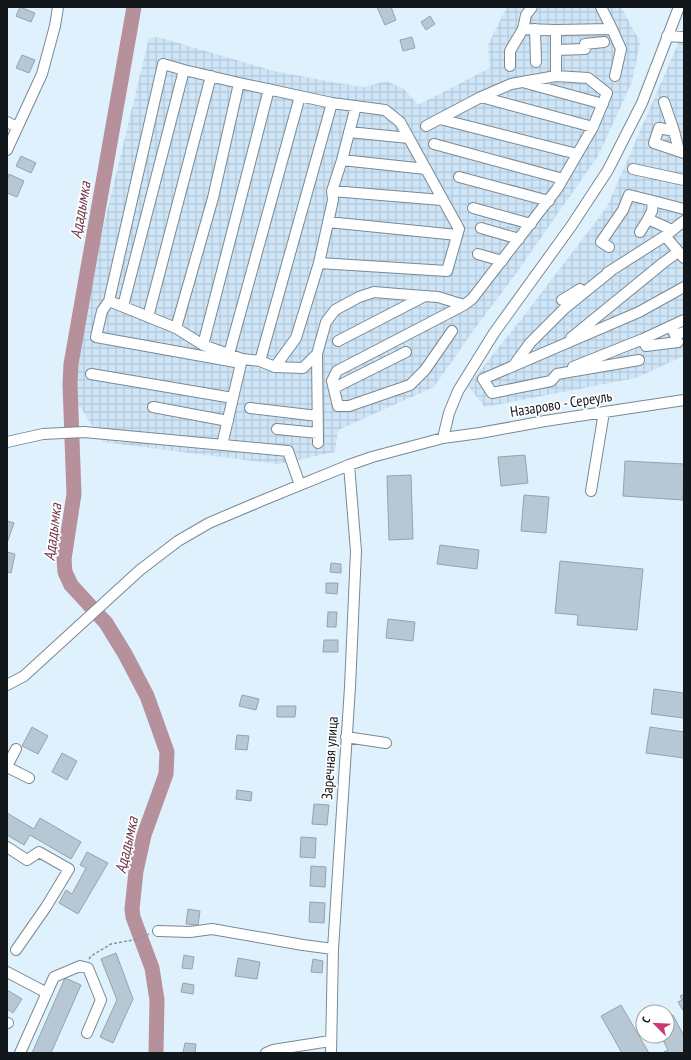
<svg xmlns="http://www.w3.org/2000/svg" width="691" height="1060" viewBox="0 0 691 1060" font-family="'PT Sans Narrow',sans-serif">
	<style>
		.industrial { fill: url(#industrial-grid) }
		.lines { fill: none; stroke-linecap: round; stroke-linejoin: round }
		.river { stroke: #b6909a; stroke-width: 15 }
		.building { fill: #b7c8d4; stroke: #93a3af }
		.minor-casing { stroke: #798994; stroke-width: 12 }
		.path { stroke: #88949d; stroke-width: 1.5; stroke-dasharray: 3 2; stroke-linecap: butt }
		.minor { stroke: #fff; stroke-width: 10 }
		.labels { text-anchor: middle; stroke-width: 3.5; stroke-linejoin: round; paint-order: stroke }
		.street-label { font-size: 15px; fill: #11171b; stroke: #fff }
		.water-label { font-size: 16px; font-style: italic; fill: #6f3a4a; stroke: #fff }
	</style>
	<defs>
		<pattern id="industrial-grid" width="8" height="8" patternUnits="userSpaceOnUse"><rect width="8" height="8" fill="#cde5f7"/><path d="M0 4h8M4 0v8" fill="none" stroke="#afc4d3"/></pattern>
	</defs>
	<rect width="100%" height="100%" fill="#e0f1fe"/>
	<path class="industrial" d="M507 7H621L640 42 632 82 598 156 515 275 476 327 434 387 338 430 335 452 279 464 103 442 71 393 78 332 149 38 158 37 274 71 337 83 365 87 386 81 404 89 418 105 490 68 488 45Z
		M684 30V356L636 378 485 407 468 386 526 313 607 207Z"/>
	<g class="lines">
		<path class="river" d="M134 7 71 364 70 384 74 494 64 559 65 572 71 585 106 623 125 654 147 696 167 752 166 774 144 835 136 871 132 909 133 917 152 968 157 1000 156 1053"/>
	</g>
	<path class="building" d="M20 7 35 13 31 22 16 16Z
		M377 7H391L396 20 385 25Z
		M430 16 435 24 426 30 421 22Z
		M412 37 415 48 403 51 400 40Z
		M22 55 35 60 29 73 16 68Z
		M21 156 36 163 31 173 16 166Z
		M9 174 24 181 17 197 7 193V180Z
		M525 455 528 483 501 486 498 457Z
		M625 461 684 464 683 500 623 496Z
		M411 475 413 539 389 540 387 476Z
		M524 495 549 497 546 533 521 531Z
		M7 521 14 523 7 543Z
		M440 545 479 550 477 569 437 564Z
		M7 552 15 554 11 573 7 572Z
		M560 561 643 569 637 630 577 625 578 615 555 613Z
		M331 563 341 564V573L330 572Z
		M326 583H338L337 594 326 593Z
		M328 612H337L336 627H327Z
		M388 619 415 622 413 641 386 638Z
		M324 640H338V652H323Z
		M654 689 684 693V718L651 714Z
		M242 695 259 699 256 710 239 706Z
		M277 706H296L295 717H277Z
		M32 727 48 736 38 754 22 746Z
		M650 727 684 732V758L646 753Z
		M237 735 249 736 247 750 235 749Z
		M62 753 77 761 67 780 52 772Z
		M237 790 252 792 251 801 236 799Z
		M314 804 329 805 327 825 312 824Z
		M7 813 34 829 40 818 81 842 71 859 30 835 24 845 7 835Z
		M301 837 316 838 315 858 300 857Z
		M87 852 108 863 78 914 59 903 66 890 72 894 86 868 80 865Z
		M311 866 326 867 325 887 310 886Z
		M310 902 325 903 324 923 309 922Z
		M188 909 200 911 198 925 186 924Z
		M116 953 133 999 113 1043 100 1037 117 1000 101 959Z
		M184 955 194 957 192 969 182 968Z
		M238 958 260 962 257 979 235 976Z
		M313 959 323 961 322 973 311 972Z
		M65 978 81 985 51 1053H32Z
		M183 983 194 985 193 994 181 992Z
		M7 990 22 999 13 1013 7 1009Z
		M684 994V1012L678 1002 682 1000 680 996Z
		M621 1005 649 1053H622L601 1016Z
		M673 1015 684 1036V1053H662L668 1050 661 1036H667V1019Z
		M185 1043 196 1044 195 1053H183Z"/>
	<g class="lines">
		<defs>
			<path id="minor" d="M601 7 612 29
				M523 29 556 30 612 29 621 49 615 76
				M535 29 536 62
				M556 30V76
				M667 36 684 37
				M556 50 585 49V44L604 42
				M510 66V51L523 29 526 15 532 7
				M526 83 603 104
				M481 97 593 127
				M664 102 674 131 659 128 654 143 684 153
				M356 106 342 160 332 191 333 200 319 263 296 338 275 367 303 368 317 354 326 322 335 310 359 297 374 292 398 294 438 297 464 305 472 299 557 189 593 127 607 93 588 78 556 76 511 84 481 97 426 126
				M440 119 577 154
				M7 122 17 127
				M674 131 679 151
				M349 132 409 138
				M434 144 563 179
				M7 150 42 74 55 26 58 7
				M342 160 426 169
				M633 169 684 180
				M459 177 549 201
				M332 191 442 200
				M473 208 531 224
				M648 219 652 211 653 201 684 209
				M684 221 665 236 684 258
				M328 222 457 235
				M481 228 519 239
				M640 232 648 219 672 230
				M609 247 601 242 623 210 629 195 653 201
				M478 254 502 261
				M607 273 665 236
				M562 300 580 289
				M109 301 163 64 184 70 239 83 332 103 385 110 400 122 459 229 447 271 319 263
				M123 306 184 70
				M148 317 211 76
				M671 326 684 320
				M176 328 213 198 239 83
				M452 331 425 370 410 385 349 406H338L332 381 337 371 464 305
				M571 338 663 263 678 252
				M643 339 671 326 675 335
				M338 341 425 296
				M203 345 269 89
				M229 354 300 96
				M317 354 318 443
				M639 360 557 374 551 381 492 393 483 379 639 312 684 287
				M260 361 332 103
				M241 363 96 337 102 311 109 301 176 328 203 345 242 359 260 361 275 367
				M514 365 530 343 565 308 612 270
				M573 367 643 339 646 346 678 342 675 335 684 332
				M91 374 233 398
				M334 388 406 352
				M153 407 228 421
				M250 408 318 416
				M277 429 318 433
				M443 438 449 413 458 391 494 333 572 225 608 170 642 103 679 7
				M7 442 43 434 84 432 288 451 300 485
				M222 445 242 359
				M591 491 604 412
				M7 685 24 676 140 570 178 541 209 523 261 501 349 465 372 457 443 438 480 433 545 421 684 400
				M346 737 386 743
				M7 766 16 749
				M7 767 29 778
				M7 847 27 860 39 852 69 869 46 907 16 950
				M158 931 190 932 212 929 303 945 333 949
				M7 972 47 993
				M7 1023H8
				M20 1053 54 977 80 966 88 968 101 1000 87 1033
				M266 1053 273 1050 330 1041
				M331 1053 333 949 350 687 356 551 349 465"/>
		</defs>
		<use href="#minor" class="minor-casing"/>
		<path class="path" d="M89 959 91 956 111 944 138 939 149 934"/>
		<use href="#minor" class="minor"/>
	</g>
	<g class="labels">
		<g class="street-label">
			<text transform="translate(561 404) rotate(-9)" y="5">Назарово - Сереуль</text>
			<text transform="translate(330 758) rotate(-86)" y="5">Заречная улица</text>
		</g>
		<g class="water-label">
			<text transform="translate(80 210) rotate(-80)" y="6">Ададымка</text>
			<text transform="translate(52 532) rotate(-83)" y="6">Ададымка</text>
			<text transform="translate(126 845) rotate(-77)" y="6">Ададымка</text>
		</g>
	</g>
	<rect width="691" height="1060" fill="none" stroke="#11171b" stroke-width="16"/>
	<g transform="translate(655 1024) rotate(294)"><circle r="19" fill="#ffffff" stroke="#a0a2a4"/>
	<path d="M0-3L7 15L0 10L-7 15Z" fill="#c73b6f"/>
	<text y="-6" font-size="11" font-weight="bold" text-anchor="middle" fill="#11171b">С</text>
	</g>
</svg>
